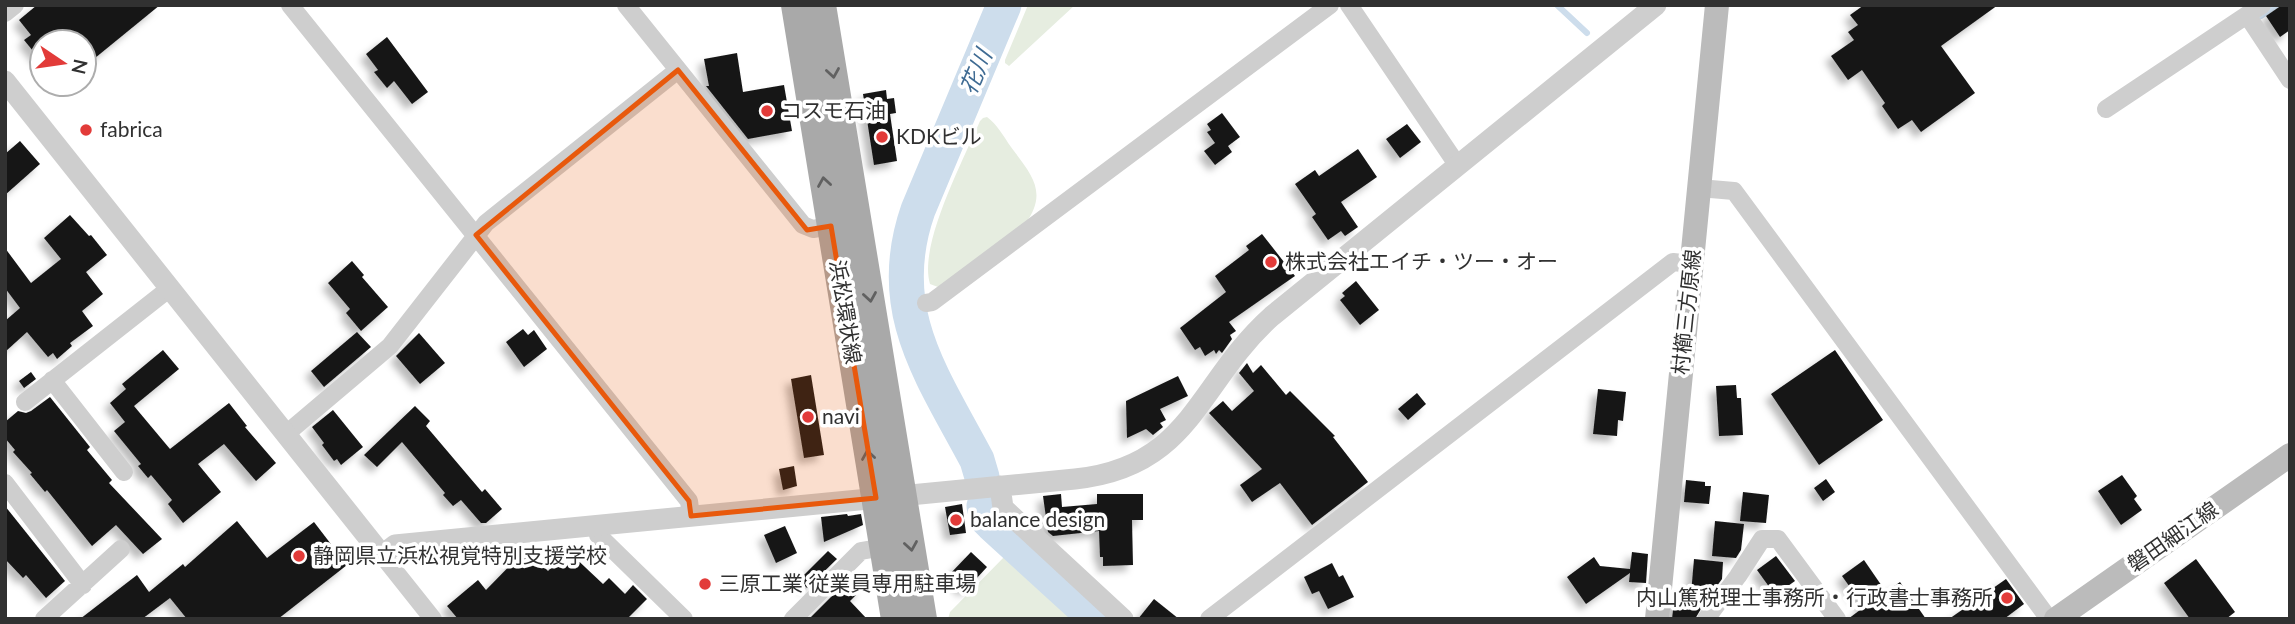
<svg xmlns="http://www.w3.org/2000/svg" width="2295" height="624" viewBox="0 0 2295 624" font-family="Lato,'Noto Sans JP',sans-serif">
	<style>
		.green { fill: #e6ede0 }
		.lines { fill: none; stroke-linecap: round; stroke-linejoin: round }
		.stream { stroke: #cdddec; stroke-width: 6 }
		.river { stroke: #cdddec; stroke-width: 35 }
		.building { fill: #181818; filter: url(#shadow) }
		.minor { stroke: #cecece; stroke-width: 18 }
		.tertiary { stroke: #cecece; stroke-width: 21 }
		.secondary { stroke: #bbb; stroke-width: 24 }
		.primary { stroke: #a9a9a9; stroke-width: 28 }
		.oneway { stroke: #616161 }
		.marked { fill: #e8590c; fill-opacity: 0.2; stroke: #e8590c; stroke-width: 5; stroke-linejoin: round }
		.poi-dot { fill: #e23b39; stroke: #fff; stroke-width: 2.5 }
		.labels { text-anchor: middle; stroke-width: 7; stroke-linejoin: round; paint-order: stroke }
		.poi-label { font-size: 21px; fill: #313131; stroke: #fff; text-anchor: start }
		.street-label { font-size: 21px; fill: #313131; stroke: #fff }
		.water-label { font-size: 23px; font-style: italic; fill: #3f6b93; stroke: #fff }
	</style>
	<defs>
		<filter id="shadow"><feDropShadow dx="-6" dy="6" stdDeviation="3.5" flood-color="#0004"/></filter>
	</defs>
	<rect width="100%" height="100%" fill="#fff"/>
	<path class="green" d="M1028 5H1075L1009 66 1005 63V60Z
		M987 117C997 124 1004 137 1011 147 1031 174 1049 192 1025 224L938 287 930 284C918 245 964 159 980 121L983 118Z
		M1007 554 1015 556 1083 619H948L950 612Z"/>
	<g class="lines">
		<path class="stream" d="M1557 5 1587 33
			M2261 16 2277 5"/>
		<path class="river" d="M982 477 977 460C932 375 883 310 918 210L1004 5
			M984 506 987 519 992 524 1096 619"/>
	</g>
	<path class="building" d="M37 5H160L84 67V42H42V62L24 40 31 35 19 20Z
		M1864 5H1998L1941 46 1975 93 1921 132 1912 120 1898 129 1882 106 1885 103 1862 70 1848 80 1831 56 1854 40 1848 32 1858 25 1850 15Z
		M2282 5H2290V30L2280 37 2266 16Z
		M387 37 428 92 412 104 394 81 387 88 374 72 378 70 366 54Z
		M737 53 743 92 784 85 792 131 748 139 706 86H709L704 59Z
		M886 90 887 99 894 98 896 113 890 114 897 161 874 165 863 94Z
		M1222 113 1240 137 1228 146 1232 152 1215 165 1204 151 1215 143 1207 132 1211 130 1207 124Z
		M1407 124 1421 142 1400 158 1386 139Z
		M20 141 40 164 5 195V154Z
		M1358 149 1377 177 1341 202 1358 227 1345 236 1341 231 1328 240 1312 217 1316 214 1295 184 1315 170 1319 176Z
		M70 215 89 236 91 235 107 255 86 272 103 294 82 311 93 326 70 343 72 346 57 359 53 353 48 357 27 332 5 352V321L20 308 5 288V248L31 283 61 259 44 238Z
		M1262 234 1295 276 1229 322 1236 331 1230 335 1232 339 1222 353 1219 350 1216 354 1214 350 1205 356 1200 347 1195 350 1180 328 1226 292 1215 276 1249 250 1246 246Z
		M352 261 364 275 362 277 388 307 361 331 346 313 350 309 328 283Z
		M1356 281 1379 310 1360 325 1340 300 1345 296 1342 293Z
		M523 329 528 335 534 330 547 349 524 367 506 342Z
		M357 332 371 347 324 387 311 371Z
		M419 333 445 363 420 384 396 356Z
		M163 350 179 369 134 406 170 449 229 403 247 426 245 427 276 463 256 481 224 444 198 464 221 492 183 523 168 504 172 500 151 475 148 478 138 466 141 464 114 431 125 422 110 403 126 389 122 384Z
		M1835 350 1883 420 1819 465 1771 394Z
		M1247 363 1253 373 1261 365 1286 395 1290 391 1335 436 1333 437 1368 482 1312 525 1280 483 1252 502 1240 485 1262 469 1209 413 1223 401 1232 411 1254 391 1239 373Z
		M31 372 36 379 24 388 19 381Z
		M811 375 824 455 804 458 791 379Z
		M1178 376 1188 396 1160 409 1166 420 1160 423 1163 427 1153 435 1146 429 1127 438 1126 401Z
		M1736 385 1737 398H1741L1743 435 1719 436 1716 386Z
		M1598 389 1626 392 1623 421 1618 420 1617 436 1593 434Z
		M1417 393 1426 404 1408 420 1398 409Z
		M50 397 90 447 87 450 112 480 109 483 162 539 143 554 116 525 92 546 47 490 45 492 30 474 32 473 13 452 15 450 5 438V422L18 411 26 413 31 411Z
		M415 406 430 421 426 426 482 492 485 489 502 509 486 523H481L461 500 453 506 443 495 445 493 402 442 377 467 364 455Z
		M333 410 363 447 341 465 337 459 334 461 322 445 324 443 312 427Z
		M794 466 797 486 783 490 779 469Z
		M2122 475 2137 496 2134 499 2142 510 2121 525 2098 491Z
		M1826 479 1835 492 1823 501 1814 488Z
		M1686 480 1705 482V486H1711L1709 504 1684 502Z
		M1743 492 1769 495 1766 523 1740 521Z
		M1061 494 1062 507 1097 504V494H1143V520H1132L1133 565 1103 566V557H1100L1099 531 1053 536 1048 532 1043 496Z
		M962 504 966 533 950 535 945 507Z
		M5 506 65 581 46 598 26 575 23 578 5 559Z
		M847 514 848 516 861 514 863 525 824 542 821 517Z
		M237 521 267 558 314 522 347 565 278 619H187L170 598 142 619H80L137 575 149 592 183 564 185 567Z
		M1715 521 1744 524 1741 550 1736 558 1712 556Z
		M785 526 797 553 776 563 764 535Z
		M526 549 548 571 568 551 603 584 609 578 625 594 633 585 647 599 627 619H458L447 606 478 580 486 590Z
		M828 551 837 559 807 588 799 580Z
		M971 552 987 567 965 591 949 575Z
		M1632 552 1648 554 1646 583 1629 582 1630 573 1586 604 1567 577 1594 557 1600 566 1630 569Z
		M1776 556 1795 581 1775 595 1757 570Z
		M1694 559 1723 562 1722 579 1714 590 1709 589 1708 597 1695 619H1672L1675 593 1691 594Z
		M2196 559 2235 612 2226 619H2190L2164 583Z
		M1864 560 1886 592 1900 582 1926 619H1848L1864 607 1842 576Z
		M1332 563 1339 577 1343 575 1354 597 1328 609 1319 591 1312 594 1304 577Z
		M851 577 862 589 850 601 867 619H809Z
		M2006 579 2024 604 2004 619H1949Z
		M1154 599 1179 619H1138Z"/>
	<g class="lines">
		<path class="minor" d="M290 5 689 501 691 516
			M626 5 803 225 813 229 831 226
			M1349 5 1458 166
			M5 13 15 5
			M2247 15 2290 80
			M2106 109 2262 5
			M1699 188 1734 191 2049 619
			M926 303 932 302 1330 5
			M52 380 124 472
			M25 402 170 288
			M286 434 390 346 486 223 678 70
			M5 483 83 585
			M597 525 598 535 684 619
			M382 555 433 619
			M44 619 121 549
			M793 619 861 551 884 547
			M1209 619 1673 262 1691 264
			M1706 619 1738 576 1762 539H1778L1837 619"/>
		<path class="tertiary" d="M5 81 382 555 395 545 1075 479C1192 467 1197 383 1272 316L1656 5
			M1000 486 1003 508 1123 619"/>
		<path class="secondary" d="M1657 619 1717 5
			M2056 619 2290 455"/>
		<path class="primary" d="M795 5 895 619
			M822 5 923 619"/>
	</g>
	<defs><path id="oneway-chevron" d="M-2-3.5L2.5 0L-2 3.5" fill="none" stroke-width="1.6" stroke-linecap="round" stroke-linejoin="round" transform="scale(1.75)"/></defs>
	<g class="oneway">
		<use href="#oneway-chevron" transform="translate(833 73) rotate(81)"/>
		<use href="#oneway-chevron" transform="translate(824 182) rotate(-99)"/>
		<use href="#oneway-chevron" transform="translate(870 297) rotate(81)"/>
		<use href="#oneway-chevron" transform="translate(868 455) rotate(-99)"/>
		<use href="#oneway-chevron" transform="translate(911 546) rotate(81)"/>
	</g>
	<path class="marked" d="M678 70 807 230 831 226 876 498 691 516 689 501 476 235Z"/>
	<g class="poi-dot">
		<circle cx="767" cy="111" r="7"/>
		<circle cx="86" cy="130" r="7"/>
		<circle cx="882" cy="137" r="7"/>
		<circle cx="1271" cy="262" r="7"/>
		<circle cx="808" cy="417" r="7"/>
		<circle cx="956" cy="520" r="7"/>
		<circle cx="299" cy="556" r="7"/>
		<circle cx="705" cy="584" r="7"/>
		<circle cx="2007" cy="598" r="7"/>
	</g>
	<g class="labels">
		<g class="poi-label">
			<text x="781" y="118">コスモ石油</text>
			<text x="100" y="137">fabrica</text>
			<text x="896" y="144">KDKビル</text>
			<text x="1285" y="269">株式会社エイチ・ツー・オー</text>
			<text x="822" y="424">navi</text>
			<text x="970" y="527">balance design</text>
			<text x="313" y="563">静岡県立浜松視覚特別支援学校</text>
			<text x="719" y="591">三原工業 従業員専用駐車場</text>
			<text x="1993" y="605" text-anchor="end">内山篤税理士事務所・行政書士事務所</text>
		</g>
		<g class="street-label">
			<text transform="translate(845 312) rotate(81)" y="7">浜松環状線</text>
			<text transform="translate(1687 312) rotate(-84)" y="7">村櫛三方原線</text>
			<text transform="translate(2173 537) rotate(-35)" y="7">磐田細江線</text>
		</g>
		<g class="water-label">
			<text transform="translate(976 72) rotate(-67)" y="8">花川</text>
		</g>
	</g>
	<rect width="2295" height="624" fill="none" stroke="#313131" stroke-width="14"/>
	<g transform="translate(63 63) rotate(103)"><circle r="33" fill="#ffffff" stroke="#adadad" stroke-width="2"/>
	<path d="M0-5L12 26L0 18L-12 26Z" fill="#e23b39"/>
	<text y="-10" font-size="19" font-weight="bold" text-anchor="middle" fill="#313131">N</text>
	</g>
</svg>
